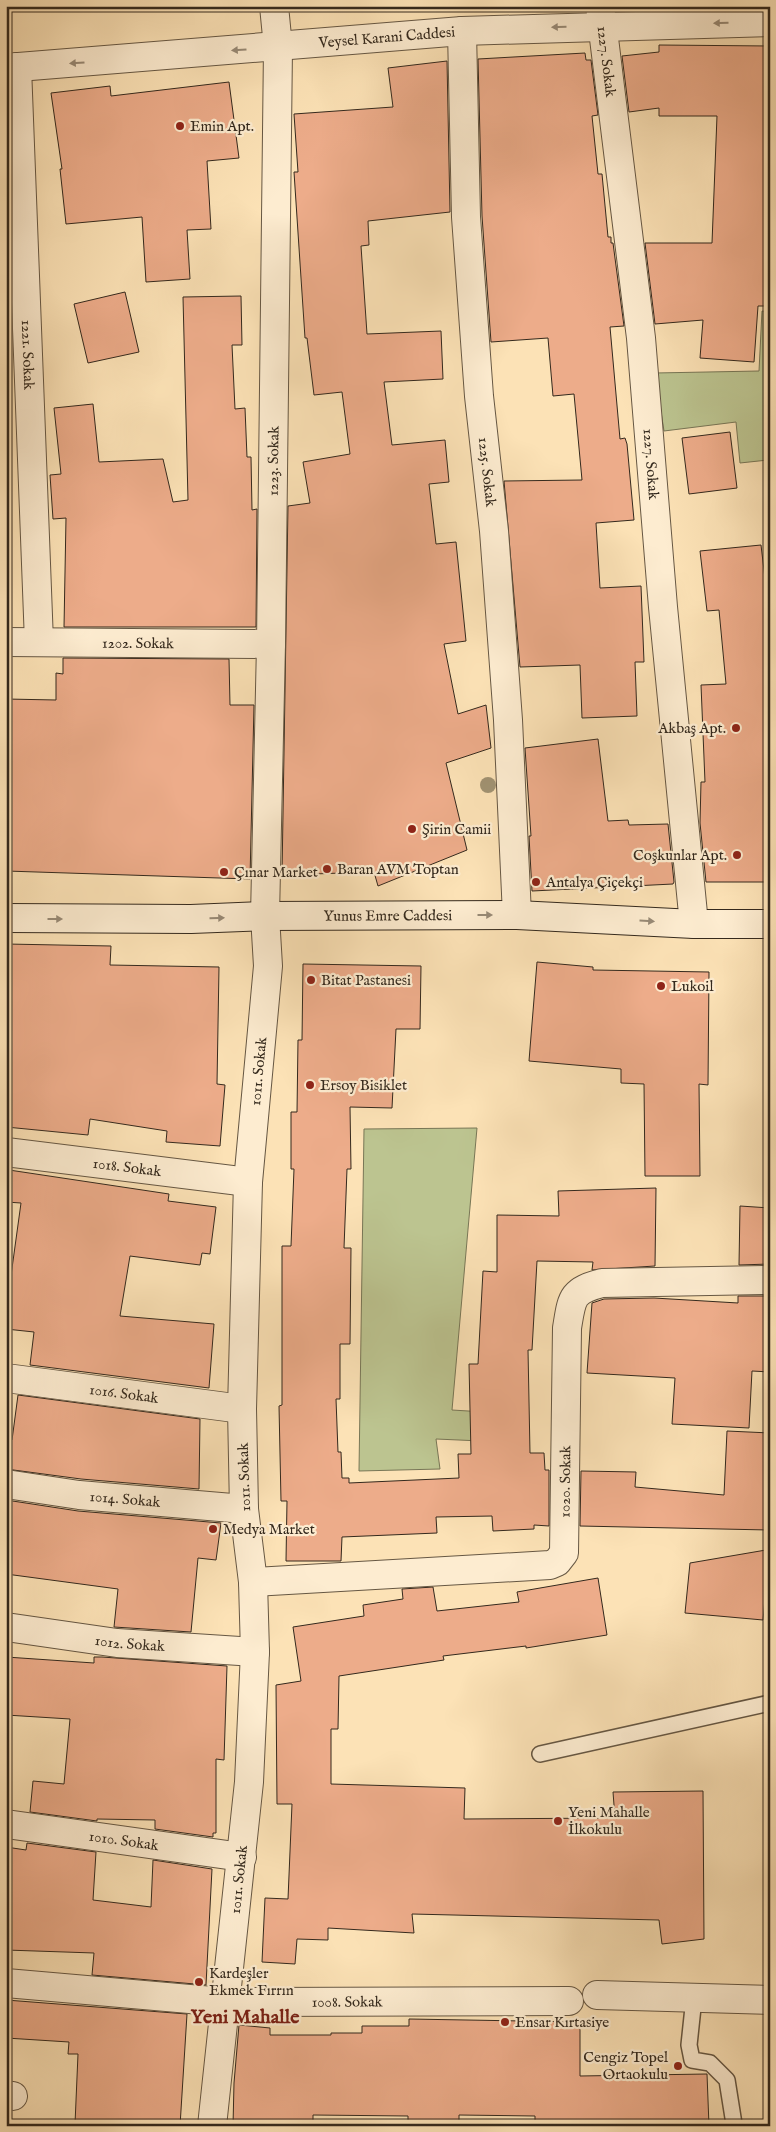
<svg xmlns="http://www.w3.org/2000/svg" width="776" height="2132" viewBox="0 0 776 2132" font-family="'IM FELL English',serif">
	<style>
		.green { fill: #bcc490; stroke: #787656 }
		.building { fill: #edac8a; stroke: #34291d }
		.lines { fill: none; stroke-linecap: round; stroke-linejoin: round }
		.service-casing { stroke: #665743; stroke-width: 18 }
		.minor-casing { stroke: #665743; stroke-width: 30 }
		.tertiary-casing { stroke: #665743; stroke-width: 30 }
		.secondary-casing { stroke: #34291d; stroke-width: 30 }
		.service { stroke: #fdecd0; stroke-width: 15 }
		.minor { stroke: #fdecd0; stroke-width: 28 }
		.tertiary { stroke: #fdecd0; stroke-width: 28 }
		.secondary { stroke: #fdecd0; stroke-width: 28 }
		.tree { fill: #a19272 }
		.oneway { fill: #988a76 }
		.poi-dot { fill: #8f2418; stroke: #fdecd0; stroke-width: 2 }
		.labels { text-anchor: middle; stroke-width: 4.5; stroke-linejoin: round; paint-order: stroke }
		.street-label { font-size: 15px; fill: #34291d; stroke: #fdecd0 }
		.poi-label { font-size: 15px; fill: #34291d; stroke: #fdecd0; text-anchor: start }
		.district-label { font-size: 20px; font-weight: bold; fill: #7a1f14; stroke: #fdecd0 }
	</style>
	<rect width="100%" height="100%" fill="#fce2b6"/>
	<filter id="stains"><feTurbulence type="fractalNoise" baseFrequency=".004" numOctaves="4"/><feColorMatrix values="0 0 0 0 .2 0 0 0 0 .09 0 0 0 0 .02 0 0 0 .5 -.17"/></filter>
	<radialGradient id="worn" r=".72"><stop offset=".6" stop-color="#630" stop-opacity="0"/><stop offset="1" stop-color="#630" stop-opacity=".3"/></radialGradient>
	<path class="green" d="M762 311 770 312V432H766L768 460 740 463 736 422 664 431 655 373 759 371Z
		M477 1128 452 1410 501 1413 504 1442 436 1439 440 1469 359 1471 364 1129Z"/>
	<path class="building" d="M659 45 770 46V306H758L754 362 700 358 703 320 655 324 645 243H712L717 116H659V108L629 112 622 56 659 52Z
		M585 53 586 60H591L598 115 592 116 598 174H602L608 237H611V243H613L624 326 610 327 620 439 625 438 627 444 634 520 596 523 600 588 641 586 644 662H635L637 716 582 718 580 665 520 667 504 481 582 480 574 394 553 396 548 338 491 342 482 216 478 59Z
		M447 61 450 212 368 221 369 245 361 246 367 334 441 331 443 379 384 382 392 445 445 440 449 482 429 484 436 544 456 542 466 641 444 644 458 714 486 705 491 748 446 763 467 850 378 886 374 872 282 875 288 506 310 503 303 462 350 454 342 392 314 395 307 338H305L301 278 294 172H298L294 114 393 107 388 68Z
		M229 82 239 158 207 161 211 229 187 230 190 279 146 282 142 217 66 224 60 169H62L51 93 110 86 111 96Z
		M125 292 139 352 88 363 74 304Z
		M241 296 242 345H232L235 409 245 408 247 457H251L252 510 257 509 256 627H64L66 518 53 519 50 475 61 474 54 408 93 404 99 462 163 459 173 502 188 500 183 297Z
		M730 432 737 488 689 494 682 438Z
		M761 545 770 621V770H766V829H770V882H706L700 823 701 782H705L701 685 726 684 719 610 707 611 700 551Z
		M63 658 229 659 230 705H254L250 879 6 871V699L56 700V673L63 674Z
		M598 739 608 821 628 820 629 825 668 824 674 882 673 884 532 891 529 836H531L525 748Z
		M6 944 111 946 110 965 219 967 217 1084 225 1085 220 1146 166 1142 167 1131 90 1119 88 1135 6 1127Z
		M537 962 593 967V970L709 972 708 1085 699 1084 700 1176H645L644 1084 621 1083V1069L529 1061Z
		M303 964 421 966 420 1029H396L392 1108 350 1107 351 1169H347L344 1248H351L350 1344H340V1399H336L338 1452H341L342 1478H349V1483L459 1478 458 1454H471L469 1364H478L483 1271 497 1272V1215L559 1216 558 1191 656 1188 655 1266 592 1270 593 1262 537 1261 532 1350H528L530 1453H544L545 1470H549V1526L534 1525V1529L493 1531 492 1516 436 1517 437 1533 342 1537 341 1561H286L287 1501H281L279 1406 282 1405V1246H291L294 1169H291V1112H297L298 1040H302Z
		M9 1170 169 1194 168 1201 216 1207 210 1254 202 1253 200 1265 130 1256 120 1316 214 1324 209 1388 30 1365 34 1332 6 1329V1290H9L21 1203 6 1202Z
		M740 1206 770 1208V1264L739 1265Z
		M738 1296H770V1372L752 1371 749 1428 672 1424 675 1378 587 1373 592 1303 604 1299 654 1298 738 1303Z
		M18 1395 200 1419 199 1489 81 1479 6 1469V1439L12 1440Z
		M727 1431 770 1433 768 1530 580 1526 581 1471 636 1472 635 1487 724 1495Z
		M6 1500 78 1511 221 1523 216 1560 198 1558 191 1632 114 1627 118 1589 6 1574Z
		M766 1550 765 1567H768L763 1620 685 1613 690 1563Z
		M598 1578 607 1635 526 1648V1646L443 1656 444 1660 339 1676 338 1729H331V1784L465 1788 464 1819 615 1818 613 1792 703 1791 704 1939 662 1944 659 1920 412 1914 414 1933 328 1928V1940L297 1939 295 1964 262 1962 265 1898 288 1899 292 1804H277L276 1685 301 1681 293 1627 364 1616 363 1605 403 1599 402 1589 433 1587 437 1611 519 1602 517 1592Z
		M6 1657 94 1663V1657H102L227 1666 224 1760 216 1759V1833H213V1837L155 1829V1820L97 1819V1821L30 1812 33 1781 64 1784 70 1719 6 1715Z
		M27 1843 96 1852 93 1900 151 1907 153 1860 212 1869 206 1985 92 1975 94 1953 6 1950V1847L26 1850Z
		M6 2000 187 2014 180 2126 75 2124 78 2054H68L69 2042 6 2038Z
		M409 2019 580 2022V2076L707 2074 709 2126H535V2116L459 2115V2121H408V2116L313 2115V2126H233L234 2083 239 2025 270 2028V2035H331V2033H362V2026H409Z"/>
	<g class="lines">
		<defs>
			<path id="service" d="M540 1754 770 1703
				M694 1998 689 2045 692 2060 710 2063 727 2080 734 2124"/>
			<g id="minor">
				<path id="s1" d="M600 6 641 338 663 607 694 924"/>
				<path id="s2" d="M462 31 466 217 479 396 494 531 508 720 517 915"/>
				<path id="s3" d="M17 67 39 642"/>
				<path id="s4" d="M6 642 271 644"/>
				<path id="s5" d="M6 1152 248 1182"/>
				<path id="s6" d="M6 1378 242 1409"/>
				<path id="s7" d="M6 1484 79 1495 244 1509"/>
				<path id="s8" d="M253 1582 550 1565 557 1562 564 1553 567 1328C572 1298 571 1291 602 1283L770 1280"/>
				<path id="s9" d="M6 1627 117 1643 255 1652"/>
				<path id="s10" d="M6 1824 242 1857"/>
				<path id="s11" d="M6 1983 224 2002 569 2001"/>
				<path d="M597 1995 770 2000"/>
				<path d="M6 2095 13 2096"/>
				<path id="s12" d="M212 2126 249 1782 255 1652 253 1582 244 1509 242 1409 248 1182 268 966 265 916 271 644 278 47 274 6"/>
			</g>
			<g id="tertiary">
				<path id="s13" d="M6 68 462 31 770 22"/>
			</g>
			<g id="secondary">
				<path id="s14" d="M6 918 191 919 265 916 517 915 694 924H770"/>
			</g>
		</defs>
		<use href="#service" class="service-casing"/>
		<use href="#minor" class="minor-casing"/>
		<use href="#tertiary" class="tertiary-casing"/>
		<use href="#secondary" class="secondary-casing"/>
		<use href="#service" class="service"/>
		<use href="#minor" class="minor"/>
		<use href="#tertiary" class="tertiary"/>
		<use href="#secondary" class="secondary"/>
	</g>
	<circle class="tree" cx="488" cy="785" r="8"/>
	<defs><path id="oneway-solid" d="M-6-.8H1V-3.2L6.5 0L1 3.2V.8H-6Z" transform="scale(1.25)"/></defs>
	<g class="oneway">
		<use href="#oneway-solid" transform="translate(721 23) rotate(179)"/>
		<use href="#oneway-solid" transform="translate(559 27) rotate(178)"/>
		<use href="#oneway-solid" transform="translate(239 50) rotate(176)"/>
		<use href="#oneway-solid" transform="translate(77 63) rotate(176)"/>
		<use href="#oneway-solid" transform="translate(485 915)"/>
		<use href="#oneway-solid" transform="translate(217 918) rotate(-2)"/>
		<use href="#oneway-solid" transform="translate(55 919)"/>
		<use href="#oneway-solid" transform="translate(647 921) rotate(3)"/>
	</g>
	<g class="poi-dot">
		<circle cx="180" cy="126" r="5"/>
		<circle cx="736" cy="728" r="5"/>
		<circle cx="412" cy="829" r="5"/>
		<circle cx="737" cy="855" r="5"/>
		<circle cx="327" cy="869" r="5"/>
		<circle cx="224" cy="872" r="5"/>
		<circle cx="536" cy="882" r="5"/>
		<circle cx="311" cy="980" r="5"/>
		<circle cx="661" cy="986" r="5"/>
		<circle cx="310" cy="1085" r="5"/>
		<circle cx="213" cy="1529" r="5"/>
		<circle cx="558" cy="1821" r="5"/>
		<circle cx="199" cy="1982" r="5"/>
		<circle cx="505" cy="2022" r="5"/>
		<circle cx="678" cy="2066" r="5"/>
	</g>
	<g class="labels">
		<g class="street-label">
			<text dy="5" stroke="none"><textPath href="#s13" startOffset="382">Veysel Karani Caddesi</textPath></text>
			<text dy="5" stroke="none"><textPath href="#s1" startOffset="56">1227. Sokak</textPath></text>
			<text dy="5" stroke="none"><textPath href="#s3" startOffset="288">1221. Sokak</textPath></text>
			<text dy="5" stroke="none"><textPath href="#s12" startOffset="1669">1223. Sokak</textPath></text>
			<text dy="5" stroke="none"><textPath href="#s1" startOffset="461">1227. Sokak</textPath></text>
			<text dy="5" stroke="none"><textPath href="#s2" startOffset="442">1225. Sokak</textPath></text>
			<text dy="5" stroke="none"><textPath href="#s4" startOffset="132">1202. Sokak</textPath></text>
			<text dy="5" stroke="none"><textPath href="#s14" startOffset="382">Yunus Emre Caddesi</textPath></text>
			<text dy="5" stroke="none"><textPath href="#s12" startOffset="1058">1011. Sokak</textPath></text>
			<text dy="5" stroke="none"><textPath href="#s5" startOffset="122">1018. Sokak</textPath></text>
			<text dy="5" stroke="none"><textPath href="#s6" startOffset="119">1016. Sokak</textPath></text>
			<text transform="translate(244 1477) rotate(-92)" y="5">1011. Sokak</text>
			<text dy="5" stroke="none"><textPath href="#s8" startOffset="388">1020. Sokak</textPath></text>
			<text dy="5" stroke="none"><textPath href="#s7" startOffset="120">1014. Sokak</textPath></text>
			<text dy="5" stroke="none"><textPath href="#s9" startOffset="125">1012. Sokak</textPath></text>
			<text dy="5" stroke="none"><textPath href="#s10" startOffset="119">1010. Sokak</textPath></text>
			<text dy="5" stroke="none"><textPath href="#s12" startOffset="248">1011. Sokak</textPath></text>
			<text dy="5" stroke="none"><textPath href="#s11" startOffset="342">1008. Sokak</textPath></text>
		</g>
		<g class="poi-label">
			<text x="190" y="131">Emin Apt.</text>
			<text x="726" y="733" text-anchor="end">Akbaş Apt.</text>
			<text x="422" y="834">Şirin Camii</text>
			<text x="727" y="860" text-anchor="end">Coşkunlar Apt.</text>
			<text x="337" y="874">Baran AVM Toptan</text>
			<text x="234" y="877">Çınar Market</text>
			<text x="546" y="887">Antalya Çiçekçi</text>
			<text x="321" y="985">Bitat Pastanesi</text>
			<text x="671" y="991">Lukoil</text>
			<text x="320" y="1090">Ersoy Bisiklet</text>
			<text x="223" y="1534">Medya Market</text>
			<text x="568" y="1817">Yeni Mahalle<tspan x="568" dy="17">İlkokulu</tspan></text>
			<text x="209" y="1978">Kardeşler<tspan x="209" dy="17">Ekmek Fırrın</tspan></text>
			<text x="515" y="2027">Ensar Kırtasiye</text>
			<text x="668" y="2062" text-anchor="end">Cengiz Topel<tspan x="668" dy="17">Ortaokulu</tspan></text>
		</g>
		<g class="district-label">
			<text x="245" y="2023">Yeni Mahalle</text>
		</g>
	</g>
	<rect width="776" height="2132" fill="none" stroke="#fce2b6" stroke-width="25"/>
	<rect x="8" y="8" width="761" height="2117" fill="none" stroke="#34291d" stroke-width="2.5"/>
	<rect x="12" y="12" width="751" height="2107" fill="none" stroke="#34291d"/>
	<rect width="100%" height="100%" filter="url(#stains)"/>
	<rect width="100%" height="100%" fill="url(#worn)"/>
</svg>
